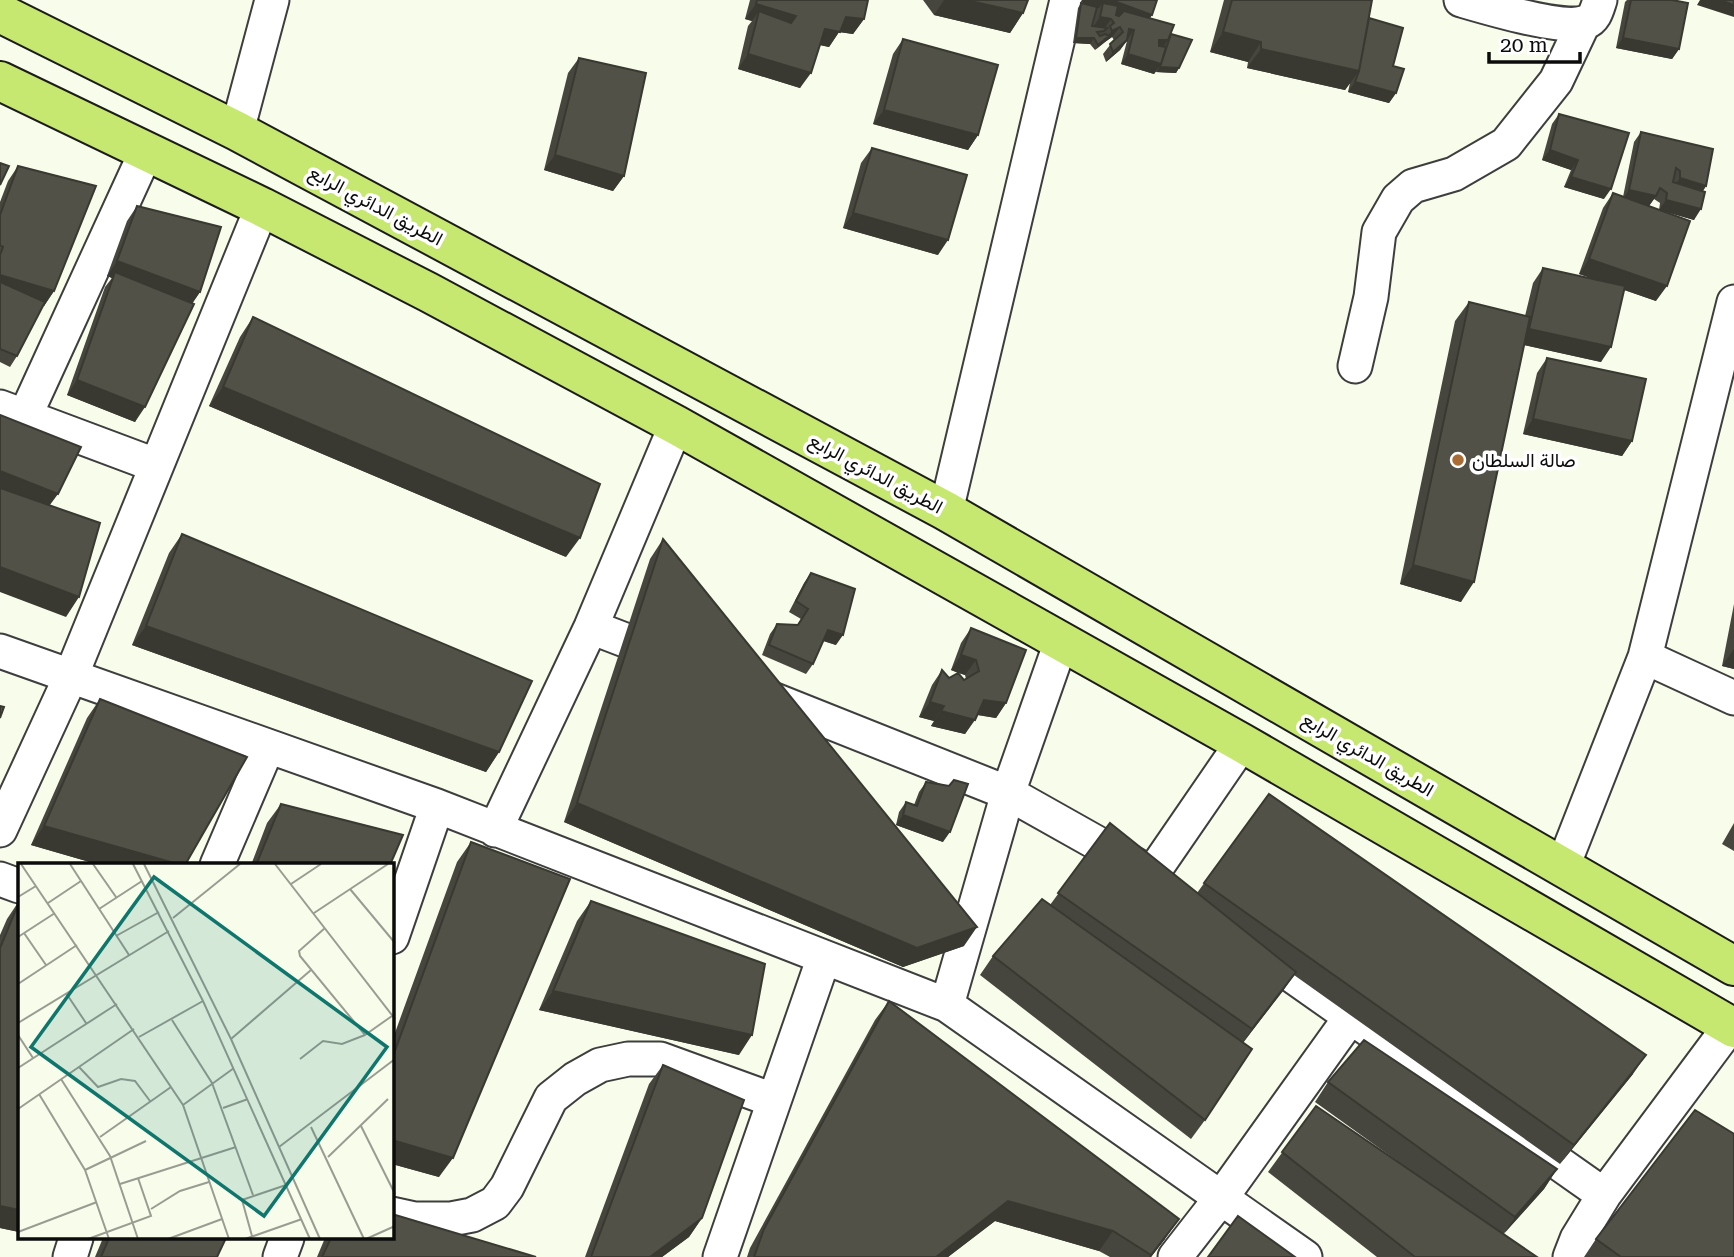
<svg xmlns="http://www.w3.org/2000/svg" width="1734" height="1257" viewBox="0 0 1734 1257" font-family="'Roboto Serif',Vazirmatn,serif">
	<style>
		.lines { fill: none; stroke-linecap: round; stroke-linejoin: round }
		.minor-casing { stroke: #3e3e3e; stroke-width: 37 }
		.primary-casing { stroke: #1c1c1c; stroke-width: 42 }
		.minor { stroke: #fff; stroke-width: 33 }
		.primary { stroke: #c6e770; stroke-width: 38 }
		.wall { fill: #47463e; fill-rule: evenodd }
		.shaded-wall { fill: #393932 }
		.building { fill: #525148; stroke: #393932; stroke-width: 2 }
		.poi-dot { fill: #a96c35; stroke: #fff; stroke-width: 2.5 }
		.labels { text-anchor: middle; stroke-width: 7; stroke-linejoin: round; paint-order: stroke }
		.street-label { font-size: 19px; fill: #0b0b0b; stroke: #fff }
		.poi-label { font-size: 19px; fill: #0b0b0b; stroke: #fff; text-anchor: start }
		.inset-road { fill: none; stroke: #999c91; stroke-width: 2 }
		.view { fill: #0f766e; fill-opacity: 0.15; stroke: #0f766e; stroke-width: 3.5 }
		.inset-edge { fill: none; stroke: #0b0b0b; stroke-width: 3.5 }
	</style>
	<rect width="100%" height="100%" fill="#f7fceb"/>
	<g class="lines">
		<defs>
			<path id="minor" d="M1461 0C1485 7 1565 31 1586 22 1595 19 1597 9 1600 0
				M237 131 272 0
				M1355 366 1371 297 1379 232 1398 199 1413 186 1454 174 1506 144 1556 81 1583 24
				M0 407 155 465
				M25 416 146 152
				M946 511 1067 0
				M591 627 664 655
				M0 651 437 806 947 1005 1305 1257
				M1645 657 1734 698
				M762 695 1008 793 1136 865
				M0 830 71 676 262 207
				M495 830 591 627 676 425
				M217 865 268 746
				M1563 866 1645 657 1734 302
				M1152 874 1242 743
				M0 879 19 886
				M392 937 437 806
				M1257 951 1604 1195
				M947 1005 1008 793 1061 642
				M392 1214 415 1219H451L472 1215 495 1203 507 1187 551 1098 575 1079 600 1065 628 1059H660L773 1100
				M70 1257 76 1238
				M280 1257 287 1238
				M720 1257 824 957
				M1175 1257 1221 1198 1350 1018
				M1570 1257 1577 1239 1604 1195 1730 1026"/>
			<path id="primary" d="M0 13 237 131 946 511 1734 966
				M0 81 262 207 428 292 676 425 1242 743 1734 1028"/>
		</defs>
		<use href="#minor" class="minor-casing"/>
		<use href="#primary" class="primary-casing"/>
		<use href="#minor" class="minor"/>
		<use href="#primary" class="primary"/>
	</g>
	<path class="wall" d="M750 0H868L864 19 853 34 839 32 829 47 820 45 800 88 738 69 748 26 752 21 745 19Z
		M923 0H1028L1023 13 1010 33 934 15Z
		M1082 0H1157L1152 15 1150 18 1170 35 1179 68 1176 73 1156 72 1157 70 1154 74 1121 64 1127 41 1120 50 1106 62 1103 54 1114 40 1112 37 1105 42 1095 50 1090 44 1073 43 1078 8 1081 3 1092 6 1081 2Z
		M1224 0H1372L1369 18 1393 66 1396 93 1389 103 1348 92 1350 83 1345 90 1247 68 1248 62 1210 52Z
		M1627 0H1675L1679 49 1672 59 1616 48 1625 2Z
		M903 39 978 135 968 150 873 124 893 54Z
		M579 58 624 176 613 191 544 170 568 73Z
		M1559 114 1604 199 1564 187 1571 170 1542 160 1552 124Z
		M1641 132 1706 186 1703 191 1694 220 1660 210 1656 301 1624 290 1601 362 1524 345 1461 602 1400 584 1455 321 1469 302 1525 316 1533 283 1543 268 1595 279 1579 274 1603 208 1613 193 1623 197 1634 142ZM1654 199 1660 203 1659 210 1649 206Z
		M872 148 938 255 843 228 861 163Z
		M18 166 54 291 44 306H43L17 356 10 367 0 362V202L8 181Z
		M137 206 200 292 192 303 135 422 67 395 105 287 112 278 107 276 127 221Z
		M253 317 566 557 209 406 240 337Z
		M1547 358 1632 441 1622 456 1523 434 1537 373Z
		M182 534 499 752 486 772 132 645 169 553Z
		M663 539 964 946 903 967 564 822 650 559Z
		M811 573 836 645 823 641 813 664 806 674 762 655 770 634 777 624 797 625 801 619 789 612 804 583Z
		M1734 604V669L1722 666Z
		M971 628 1006 703 996 718 977 715 965 734 931 726 934 721 919 717 932 685 942 670 949 678 958 673 951 670 961 643ZM958 673 965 675 966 679 964 680Z
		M100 699 185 865H100L31 845 87 718Z
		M926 782 943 842 896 825 899 812 906 802 914 805 919 792Z
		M1269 794 1633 1074 1560 1164 1294 975 1243 1043 1205 1120 1191 1139 980 975 993 956 1050 905 1110 823 1197 893Z
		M281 804 390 865H251L267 823Z
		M1734 823V851L1722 844Z
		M471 842 439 1177 392 1164V1041L457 862Z
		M19 901V1232L0 1228V935L7 919Z
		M591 901 739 1055 539 1010 577 921Z
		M889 1001 1165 1239 1151 1257H1110L1099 1251 995 1221 948 1257H747L750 1248 875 1020Z
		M663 1065 702 1218 689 1237 662 1257H585L649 1084Z
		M1328 1082 1557 1169 1544 1189 1503 1234 1537 1257H1377L1268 1172 1316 1106 1407 1168 1315 1102Z
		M103 1238H226L217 1257H95Z
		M325 1238H392L536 1257H317Z
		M1596 1239 1734 1257H1584Z"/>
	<path class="shaded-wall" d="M944 0H966L1023 13 1010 33 934 15Z
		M1082 0H1111L1152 15 1145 25 1102 9 1103 3 1099 8 1081 2Z
		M1700 0H1720L1734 5V17L1697 5Z
		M756 4 796 16 785 31 759 11 752 21 745 19Z
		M846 17 864 19 853 34 839 32 829 47 815 44 825 29Z
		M1100 17 1111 19 1104 29 1093 27Z
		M1120 27 1112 37 1105 42 1095 50 1112 31Z
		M1129 29 1134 30 1127 40Z
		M1223 32 1261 42 1248 62 1210 52Z
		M1076 38H1094L1090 44 1073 43Z
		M1623 38 1679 49 1672 59 1616 48Z
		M1127 40 1120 50 1106 62 1113 52Z
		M1159 40H1168L1161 51 1152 50Z
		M1261 49 1359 71 1345 90 1247 68Z
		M748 54 811 73 800 88 738 69Z
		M1128 54 1161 64 1154 74 1121 64Z
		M1160 67 1179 68 1176 73 1156 72Z
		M1355 82 1396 93 1389 103 1348 92Z
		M884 110 978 135 968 150 873 124Z
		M1550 150 1578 160 1571 170 1542 160Z
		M555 155 624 176 613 191 544 170Z
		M1571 177 1611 189 1604 199 1564 187Z
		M1680 178 1706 186 1699 196 1673 188Z
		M1629 190 1656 196 1649 206 1622 200Z
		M1666 200 1701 209 1694 220 1659 210Z
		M853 213 948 240 938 255 843 228Z
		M1589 259 1667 286 1656 301 1579 274Z
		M117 261 200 292 190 307 115 272 112 278 107 276Z
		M0 275 54 291 44 306 0 293Z
		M1529 329 1611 347 1601 362 1519 344Z
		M77 380 145 407 135 422 67 395Z
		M223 387 580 538 566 557 209 406Z
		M1533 419 1632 441 1622 456 1523 434Z
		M0 471 58 494 44 513 0 496Z
		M1413 565 1474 582 1461 602 1400 584Z
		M0 567 79 597 66 617 0 592Z
		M146 626 499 752 486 772 132 645Z
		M828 630 843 635 836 645 821 640Z
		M1734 649V669L1722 666Z
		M961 655 976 660 965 675 951 670Z
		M984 700 1006 703 996 718 973 714Z
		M930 702 944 706 934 721 919 717Z
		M941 711 975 720 965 734 931 726Z
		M577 803 977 927 964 946 903 967 564 822Z
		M903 815 950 832 943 842 896 825Z
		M44 826 181 865H100L31 845Z
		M1296 972 1283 991 1238 1049 1252 1029Z
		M553 991 752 1035 739 1055 539 1010Z
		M1646 1055 1633 1074 1560 1164 1574 1145Z
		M392 1140 453 1158 439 1177 392 1164Z
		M1557 1169 1544 1189 1502 1236 1515 1217Z
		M1008 1201 1113 1231 1099 1251 995 1221 948 1257H936Z
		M0 1206 19 1210V1232L0 1228Z
		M702 1218 689 1237 662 1257H650Z
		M1179 1219 1165 1239 1151 1257H1149Z"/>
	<path class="building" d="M757 0H868L864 19 846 17 840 32 825 29 811 73 748 54 759 11 791 23 796 16 756 4Z
		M966 0H1028L1023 13Z
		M1111 0H1157L1152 15Z
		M1232 0H1372L1359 71 1261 49V42L1223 32Z
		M1631 0H1672L1688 3 1679 49 1623 38Z
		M1720 0H1734V5Z
		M1081 3 1097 7 1092 26 1107 28 1104 31 1097 32 1100 36 1105 34 1109 36 1098 45 1094 38H1076Z
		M1103 3 1118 6 1116 15 1119 16 1124 11 1174 25 1168 40H1159V46L1166 47 1161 64 1128 54 1134 30 1129 29 1127 40 1113 52 1110 44 1123 32 1120 27 1112 31 1110 26 1114 23 1111 19 1100 17Z
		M1369 18 1403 28 1393 66 1404 69 1396 93 1355 82 1359 71Z
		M1171 34 1192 40 1179 68 1160 67Z
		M903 39 998 65 978 135 884 110Z
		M579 58 646 73 624 176 555 155Z
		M1559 114 1629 133 1611 189 1571 177 1578 160 1550 150Z
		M1641 132 1713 149 1706 186 1680 178V171L1676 168 1673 182 1705 192 1701 209 1666 200 1667 193 1660 188 1656 196 1629 190Z
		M872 148 967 175 948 240 853 213Z
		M0 163 9 166 0 185Z
		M18 166 96 186 54 291 0 275V255L3 247 0 245V215Z
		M1613 193 1690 221 1667 286 1589 259Z
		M137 206 221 227 200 292 117 261Z
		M1543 268 1625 286 1611 347 1529 329Z
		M115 272 194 304 145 407 77 380Z
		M0 282 45 302 17 356 0 349Z
		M1469 302 1530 317 1474 582 1413 565Z
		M253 317 600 484 580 538 223 387Z
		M1547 358 1646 379 1632 441 1533 419Z
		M0 415 81 447 58 494 0 471Z
		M0 488 100 523 79 597 0 567Z
		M182 534 532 681 499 752 146 626Z
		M663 539 977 927 917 948 577 803Z
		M811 573 855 589 843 635 828 630 813 664 769 645 777 624 798 625 808 609 796 601Z
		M971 628 1026 650 1006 703 984 700 975 720 941 711 944 706 930 702 942 670 949 678 958 673 964 680 979 671 976 660 961 655Z
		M100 699 247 757 185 865H181L44 826Z
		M0 706 4 707 0 718Z
		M954 780 968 784 950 832 903 815 906 802 917 806 926 782 949 786Z
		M1269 794 1646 1055 1574 1145 1204 883Z
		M281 804 403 835 390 865H256Z
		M1110 823 1296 972 1252 1029 1058 893Z
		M471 842 570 879 453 1158 392 1140V1059Z
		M1042 899 1252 1049 1205 1120 993 956Z
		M591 901 765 964 752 1035 553 991Z
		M19 902V1210L0 1206V948Z
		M889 1001 1179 1219 1151 1255 1113 1231 1008 1201 936 1257H754L764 1229Z
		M1364 1040 1557 1169 1515 1217 1328 1082Z
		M663 1065 744 1100 702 1218 650 1257H591Z
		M1316 1106 1537 1257H1415L1282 1152Z
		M1695 1110 1734 1134V1257H1621L1596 1239Z
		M392 1214 536 1257H322L331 1238H392Z
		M1238 1216 1295 1257H1208Z
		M109 1238H226L217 1257H101Z"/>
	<circle class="poi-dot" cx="1458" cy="460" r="7"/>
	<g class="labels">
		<g class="street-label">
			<text transform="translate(376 205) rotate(28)" y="7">الطريق الدائري الرابع</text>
			<text transform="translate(876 473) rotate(28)" y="7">الطريق الدائري الرابع</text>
			<text transform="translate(1368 754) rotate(30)" y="7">الطريق الدائري الرابع</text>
		</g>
		<g class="poi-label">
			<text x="1472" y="467">صالة السلطان</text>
		</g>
	</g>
	<g transform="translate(18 863)">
		<rect width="376" height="376" fill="#f7fceb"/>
		<path class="inset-road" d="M3 1 165 242 211 376M52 1 111 92M75 1 98 34M115 1 185 138 292 376M126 1 213 176 302 376M257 1 377 156M273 21 303 1M332 26 377 80M0 34 18 23M30 40 63 18M81 46 124 18M296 50 370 1M155 55 222 1M307 65 281 88 282 93 347 172 374 153M6 70 28 102M98 73 141 49M0 74 37 50M0 121 59 82M48 130 68 160M154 157 194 220 235 332M0 160 151 68M0 172 15 195M121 174 185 138M213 176 293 107M282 196 305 178 324 181 347 172M61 204 80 224 103 216 117 218 132 238M0 205 99 141M43 216 92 293 120 376M21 231 67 307 91 376M165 242 216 205M205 245 230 236M0 246 116 166M343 263 377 331M293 264 346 376M82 274 153 224M261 284 377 196M310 294 370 236M67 307 128 278M102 321 218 284M133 346 162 328 191 319M0 369 79 339M234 373 224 337 268 322M70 376 133 353 120 315M150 376 204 356M227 376 284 356M348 376 377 363"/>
		<path class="view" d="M136 14 369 184 246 353 13 184Z"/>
		<rect width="376" height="376" class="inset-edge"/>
	</g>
	<path d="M1489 52v10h91v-10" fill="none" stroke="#0b0b0b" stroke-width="3.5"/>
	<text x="1500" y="52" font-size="21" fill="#0b0b0b" stroke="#ffffff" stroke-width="5" paint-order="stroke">20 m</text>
</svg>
